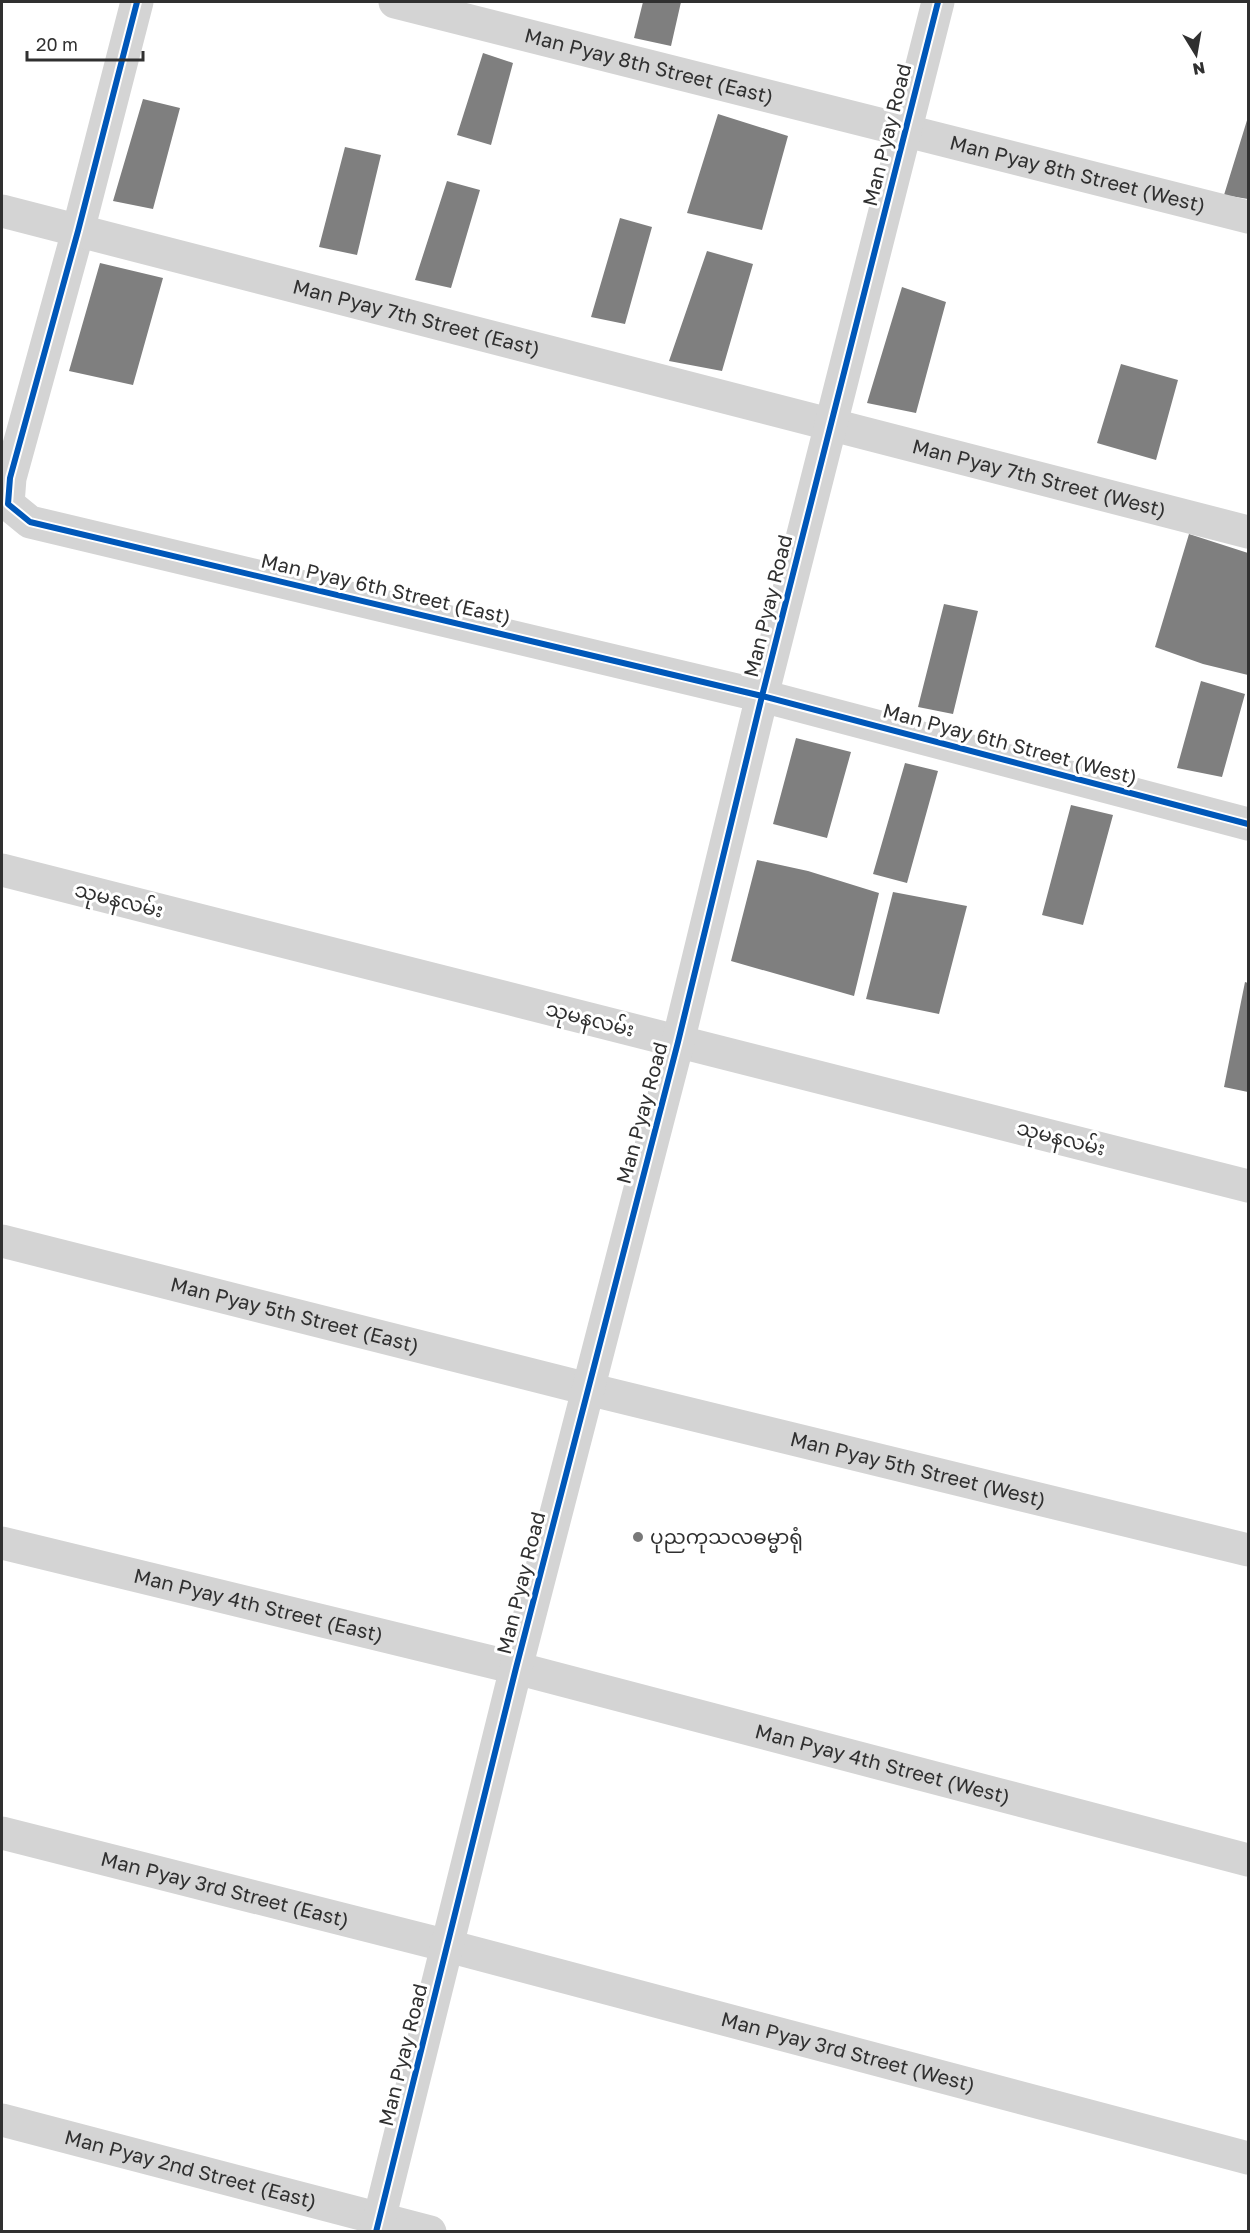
<svg xmlns="http://www.w3.org/2000/svg" width="1250" height="2233" viewBox="0 0 1250 2233" font-family="'Golos Text','Noto Sans Myanmar',sans-serif">
	<style>
		.building { fill: #7f7f7f }
		.lines { fill: none; stroke-linecap: round; stroke-linejoin: round }
		.minor { stroke: #d4d4d4; stroke-width: 33 }
		.cycleway-casing { stroke: #fff; stroke-width: 10 }
		.cycleway { stroke: #0057b8; stroke-width: 6 }
		.poi-dot { fill: #787878; stroke: #fff; stroke-width: 2 }
		.labels { text-anchor: middle; stroke-width: 6; stroke-linejoin: round; paint-order: stroke }
		.street-label { font-size: 20px; fill: #303030; stroke: #fff }
		.poi-label { font-size: 20px; fill: #303030; stroke: #fff; text-anchor: start }
	</style>
	<rect width="100%" height="100%" fill="#fff"/>
	<path class="building" d="M643 2H681L671 46 634 38Z
		M483 53 513 63 491 145 457 135Z
		M143 99 180 108 153 209 113 201Z
		M718 114 788 136 762 230 687 213Z
		M1248 117V199L1224 195Z
		M345 147 381 155 357 255 319 247Z
		M447 181 480 190 451 288 415 280Z
		M620 218 652 227 625 324 591 317Z
		M707 251 753 264 722 371 669 361Z
		M100 263 163 278 133 385 69 371Z
		M902 287 946 302 916 413 867 403Z
		M1121 364 1178 380 1156 460 1097 443Z
		M1189 534 1248 553V675L1203 664 1155 647Z
		M944 604 978 611 953 714 918 707Z
		M1201 681 1245 694 1222 777 1177 768Z
		M796 738 851 752 827 838 773 824Z
		M905 763 938 771 907 883 873 874Z
		M1071 805 1113 815 1083 925 1042 915Z
		M757 860 808 871 879 893 854 996 731 961Z
		M893 892 967 906 939 1014 866 999Z
		M1245 982 1248 983V1092L1224 1087Z"/>
	<g class="lines">
		<g class="minor">
			<path d="M137 2 78 231 10 478 8 504 30 522 762 696 1248 824"/>
			<path id="s1" d="M395 2 1248 217"/>
			<path id="s2" d="M2 211 1248 532"/>
			<path d="M2 870 1248 1186"/>
			<path id="s3" d="M2 1241 588 1389 1248 1550"/>
			<path id="s4" d="M2 1543 516 1668 1248 1860"/>
			<path id="s5" d="M2 1833 448 1946 1248 2158"/>
			<path id="s6" d="M2 2120 430 2232"/>
			<path d="M376 2232 516 1668 678 1042 762 696 938 2"/>
		</g>
		<defs>
			<path id="cycleway" d="M137 2 78 231 10 478 8 504 30 522 762 696 1248 824
				M376 2232 516 1668 678 1042 762 696 938 2"/>
		</defs>
		<use href="#cycleway" class="cycleway-casing"/>
		<use href="#cycleway" class="cycleway"/>
	</g>
	<circle class="poi-dot" cx="638" cy="1537" r="6"/>
	<g class="labels">
		<g class="street-label">
			<text dy="7" stroke="none"><textPath href="#s1" startOffset="262">Man Pyay 8th Street (East)</textPath></text>
			<text transform="translate(887 135) rotate(-76)" y="7">Man Pyay Road</text>
			<text dy="7" stroke="none"><textPath href="#s1" startOffset="704">Man Pyay 8th Street (West)</textPath></text>
			<text dy="7" stroke="none"><textPath href="#s2" startOffset="428">Man Pyay 7th Street (East)</textPath></text>
			<text dy="7" stroke="none"><textPath href="#s2" startOffset="1071">Man Pyay 7th Street (West)</textPath></text>
			<text transform="translate(386 589) rotate(13)" y="7">Man Pyay 6th Street (East)</text>
			<text transform="translate(768 606) rotate(-76)" y="7">Man Pyay Road</text>
			<text transform="translate(1010 744) rotate(15)" y="7">Man Pyay 6th Street (West)</text>
			<text transform="translate(119 900) rotate(14)" y="7">သုမနလမ်း</text>
			<text transform="translate(590 1019) rotate(14)" y="7">သုမနလမ်း</text>
			<text transform="translate(642 1113) rotate(-75)" y="7">Man Pyay Road</text>
			<text transform="translate(1061 1138) rotate(14)" y="7">သုမနလမ်း</text>
			<text dy="7" stroke="none"><textPath href="#s3" startOffset="302">Man Pyay 5th Street (East)</textPath></text>
			<text dy="7" stroke="none"><textPath href="#s3" startOffset="944">Man Pyay 5th Street (West)</textPath></text>
			<text transform="translate(521 1583) rotate(-76)" y="7">Man Pyay Road</text>
			<text dy="7" stroke="none"><textPath href="#s4" startOffset="264">Man Pyay 4th Street (East)</textPath></text>
			<text dy="7" stroke="none"><textPath href="#s4" startOffset="908">Man Pyay 4th Street (West)</textPath></text>
			<text dy="7" stroke="none"><textPath href="#s5" startOffset="230">Man Pyay 3rd Street (East)</textPath></text>
			<text dy="7" stroke="none"><textPath href="#s5" startOffset="874">Man Pyay 3rd Street (West)</textPath></text>
			<text transform="translate(403 2055) rotate(-76)" y="7">Man Pyay Road</text>
			<text dy="7" stroke="none"><textPath href="#s6" startOffset="195">Man Pyay 2nd Street (East)</textPath></text>
		</g>
		<g class="poi-label">
			<text x="650" y="1544">ပုညကုသလဓမ္မာရုံ</text>
		</g>
	</g>
	<rect width="1250" height="2233" fill="none" stroke="#303030" stroke-width="6"/>
	<g transform="translate(1196 54) rotate(169)" stroke="#ffffff" stroke-width="4.5" paint-order="stroke">
	<path d="M0-4.5L10 22L0 15L-10 22Z" fill="#303030"/>
	<text y="-9" font-size="16" font-weight="bold" text-anchor="middle" fill="#303030">N</text>
	</g>
	<path d="M27 51v9h116v-9" fill="none" stroke="#303030" stroke-width="3"/>
	<text x="36" y="51" font-size="18" fill="#303030" stroke="#ffffff" stroke-width="4.5" paint-order="stroke">20 m</text>
</svg>
